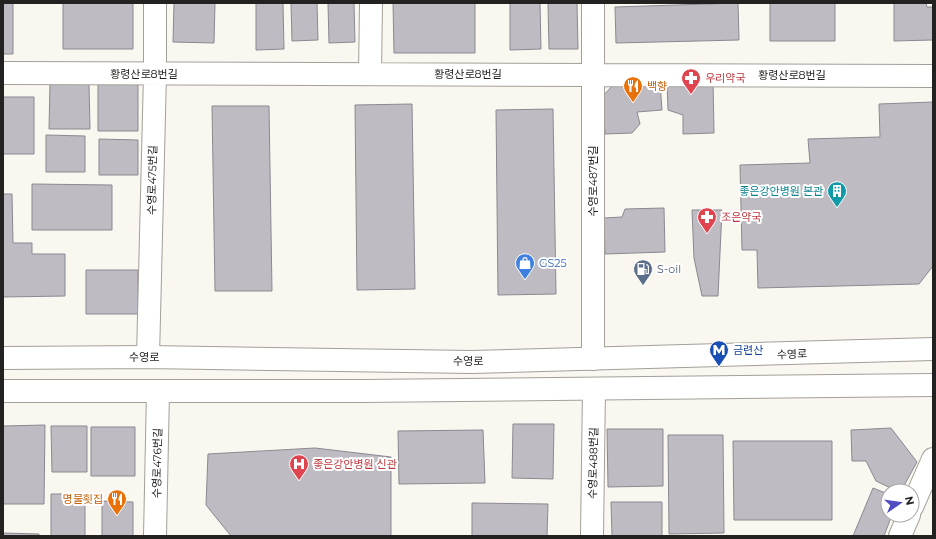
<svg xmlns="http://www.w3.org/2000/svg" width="936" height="539" viewBox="0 0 936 539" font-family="Montserrat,'Noto Sans KR',sans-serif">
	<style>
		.building { fill: #bebcc2; stroke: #8b8990 }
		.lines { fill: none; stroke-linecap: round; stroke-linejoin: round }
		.street-casing { stroke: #a39f99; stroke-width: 24 }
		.secondary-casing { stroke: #a39f99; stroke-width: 24 }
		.street { stroke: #fff; stroke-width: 22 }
		.secondary { stroke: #fff; stroke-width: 22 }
		.labels { text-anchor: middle; stroke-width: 4; stroke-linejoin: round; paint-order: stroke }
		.street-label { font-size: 11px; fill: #242220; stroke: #fff }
		.health-label { font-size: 11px; fill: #be3a42; stroke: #fff; text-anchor: start }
		.food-label { font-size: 11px; fill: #c56008; stroke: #fff; text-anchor: start }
		.culture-label { font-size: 11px; fill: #0d838f; stroke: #fff; text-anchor: end }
		.shop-label { font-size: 11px; fill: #366cbe; stroke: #fff; text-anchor: start }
		.service-label { font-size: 11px; fill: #4e5e75; stroke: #fff; text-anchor: start }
		.transit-label { font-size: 11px; fill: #164399; stroke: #fff; text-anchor: start }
	</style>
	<rect width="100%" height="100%" fill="#faf6f0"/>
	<path class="building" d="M3 3H13V54H3Z
		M63 3H133V49H63Z
		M174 3H215L214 43 173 42Z
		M256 3H283L284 49 256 50Z
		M291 3H317L318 40 292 41Z
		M328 3H354L355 42 329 43Z
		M393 3H475V53H394Z
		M510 3H540L541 49 510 50Z
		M548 3H577L578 49H549Z
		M738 3 739 40 616 43 615 7Z
		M770 3H835V41H770Z
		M894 3H926L927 7H933V40L894 41Z
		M713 80 714 133 683 134V115L668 110 667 81Z
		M98 81H138V131H98Z
		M50 83H89L90 129H49Z
		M660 83 662 110 637 112 640 124 632 133 605 134 603 96 613 85Z
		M3 97H34V154H3Z
		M933 102V266L919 284 758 288 757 250H742L740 165 810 163 808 139 880 137 879 104Z
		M412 104 415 289 357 290 355 105Z
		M212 106H269L272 291H215Z
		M553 109 556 294 498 295 496 110Z
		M46 135 85 136V172H46Z
		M99 139 138 140V175H99Z
		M32 184 112 185V230H32Z
		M3 194H12L13 243H32V254H65V296L3 297Z
		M664 208 665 252 605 254 604 218 622 217 625 209Z
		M692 210H722L718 296H702L694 258Z
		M86 270H138V314H86Z
		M513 424H554L553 479 512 478Z
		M45 425 44 504H3V426Z
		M51 426H87V472H52Z
		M91 427H135V476H91Z
		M891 428 917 462 901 491H897L876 481 866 461H852L851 430Z
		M607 429H663V486L608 487Z
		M483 430 485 483 399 484 398 431Z
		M668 435H723L724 533 669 534Z
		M733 441H832V520H734Z
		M315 448 391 457V536H231L206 505 208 454Z
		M873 488 888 494V515H892L884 536H853Z
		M51 494H85V536H51Z
		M102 501 133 502V536H102Z
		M611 502H662V536H612Z
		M472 503 548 504 547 536H472Z
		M3 533 39 534V536H3Z"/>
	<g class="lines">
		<defs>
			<path id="street" d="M593 3V359
				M3 73 933 76
				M370 74 371 3
				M148 357 155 74V3
				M155 536 158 391
				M592 536 594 389"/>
			<path id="secondary" d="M3 358 148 357 472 362 933 349
				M3 391H364L933 385
				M912 507 933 459
				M900 536 909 515"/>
		</defs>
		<use href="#street" class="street-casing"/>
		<use href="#secondary" class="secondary-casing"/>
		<use href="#street" class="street"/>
		<use href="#secondary" class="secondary"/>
	</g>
	<defs>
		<symbol id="pharmacy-pin" viewBox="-11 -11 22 30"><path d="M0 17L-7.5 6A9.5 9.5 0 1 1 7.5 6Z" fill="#e0444e" stroke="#fff"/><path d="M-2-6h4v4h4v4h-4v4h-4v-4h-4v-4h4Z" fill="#fff"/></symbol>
		<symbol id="restaurant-pin" viewBox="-11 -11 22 30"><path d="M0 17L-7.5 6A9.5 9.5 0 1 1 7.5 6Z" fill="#e8710a" stroke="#fff"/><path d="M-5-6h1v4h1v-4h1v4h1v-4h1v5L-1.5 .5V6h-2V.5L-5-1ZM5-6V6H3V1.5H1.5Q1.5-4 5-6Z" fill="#fff"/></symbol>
		<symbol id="building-pin" viewBox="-11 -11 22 30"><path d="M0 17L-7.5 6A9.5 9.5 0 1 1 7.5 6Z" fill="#0f9aa8" stroke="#fff"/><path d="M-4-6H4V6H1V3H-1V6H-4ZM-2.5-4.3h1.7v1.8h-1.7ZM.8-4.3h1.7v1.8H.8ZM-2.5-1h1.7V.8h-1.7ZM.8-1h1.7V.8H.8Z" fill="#fff"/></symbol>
		<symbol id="shop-pin" viewBox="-11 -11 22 30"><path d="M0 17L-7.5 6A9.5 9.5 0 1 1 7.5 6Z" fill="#3f7fe0" stroke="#fff"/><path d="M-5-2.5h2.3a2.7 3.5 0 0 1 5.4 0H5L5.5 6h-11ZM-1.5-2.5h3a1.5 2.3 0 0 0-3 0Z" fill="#fff"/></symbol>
		<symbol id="fuel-pin" viewBox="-11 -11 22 30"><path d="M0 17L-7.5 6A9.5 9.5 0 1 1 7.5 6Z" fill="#5c6f8a" stroke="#fff"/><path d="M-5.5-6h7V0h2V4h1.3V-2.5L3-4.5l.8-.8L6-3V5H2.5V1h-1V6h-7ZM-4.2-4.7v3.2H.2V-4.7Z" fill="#fff"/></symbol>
		<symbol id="metro-pin" viewBox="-11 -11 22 30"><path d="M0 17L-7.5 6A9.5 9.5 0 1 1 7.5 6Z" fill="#1a4fb4" stroke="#fff"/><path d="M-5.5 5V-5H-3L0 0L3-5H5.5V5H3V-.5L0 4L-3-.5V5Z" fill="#fff"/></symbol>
		<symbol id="hospital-pin" viewBox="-11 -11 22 30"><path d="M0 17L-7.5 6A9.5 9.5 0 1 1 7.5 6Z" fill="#e0444e" stroke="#fff"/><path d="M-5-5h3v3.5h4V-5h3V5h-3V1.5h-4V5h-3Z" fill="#fff"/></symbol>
	</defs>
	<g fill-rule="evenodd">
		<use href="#pharmacy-pin" x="680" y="67" width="22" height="30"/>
		<use href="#restaurant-pin" x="622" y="75" width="22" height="30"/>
		<use href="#building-pin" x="826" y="180" width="22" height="30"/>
		<use href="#pharmacy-pin" x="696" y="206" width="22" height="30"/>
		<use href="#shop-pin" x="514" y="252" width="22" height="30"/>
		<use href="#fuel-pin" x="632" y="258" width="22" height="30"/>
		<use href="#metro-pin" x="708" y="339" width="22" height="30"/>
		<use href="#hospital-pin" x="288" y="453" width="22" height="30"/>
		<use href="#restaurant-pin" x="106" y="488" width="22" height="30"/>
	</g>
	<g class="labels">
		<g class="street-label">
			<text x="144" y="78">황령산로8번길</text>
			<text x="468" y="78">황령산로8번길</text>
			<text x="792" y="79">황령산로8번길</text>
			<text transform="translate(152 180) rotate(-89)" y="4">수영로475번길</text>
			<text transform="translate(593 181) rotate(-90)" y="4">수영로487번길</text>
			<text transform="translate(792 354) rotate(-2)" y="4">수영로</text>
			<text x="144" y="361">수영로</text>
			<text x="468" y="365">수영로</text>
			<text transform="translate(157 463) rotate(-89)" y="4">수영로476번길</text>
			<text transform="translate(593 463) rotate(-89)" y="4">수영로488번길</text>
		</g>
		<g class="health-label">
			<text x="705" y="82">우리약국</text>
			<text x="721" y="221">조은약국</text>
			<text x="313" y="468">좋은강안병원 신관</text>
		</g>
		<g class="food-label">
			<text x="647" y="90">백향</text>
			<text x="103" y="503" text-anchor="end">명물횟집</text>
		</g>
		<g class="culture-label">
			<text x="823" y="195">좋은강안병원 본관</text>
		</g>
		<g class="shop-label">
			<text x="539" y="267">GS25</text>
		</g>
		<g class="service-label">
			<text x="657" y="273">S-oil</text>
		</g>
		<g class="transit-label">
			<text x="733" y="354">금련산</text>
		</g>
	</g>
	<rect width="936" height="539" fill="none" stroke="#242220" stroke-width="8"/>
	<g transform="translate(900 503) rotate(77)"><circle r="19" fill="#ffffff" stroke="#a7a7a6"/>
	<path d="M0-3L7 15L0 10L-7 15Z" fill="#504dc3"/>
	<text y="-6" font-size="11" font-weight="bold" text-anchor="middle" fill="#242220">N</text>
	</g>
</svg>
